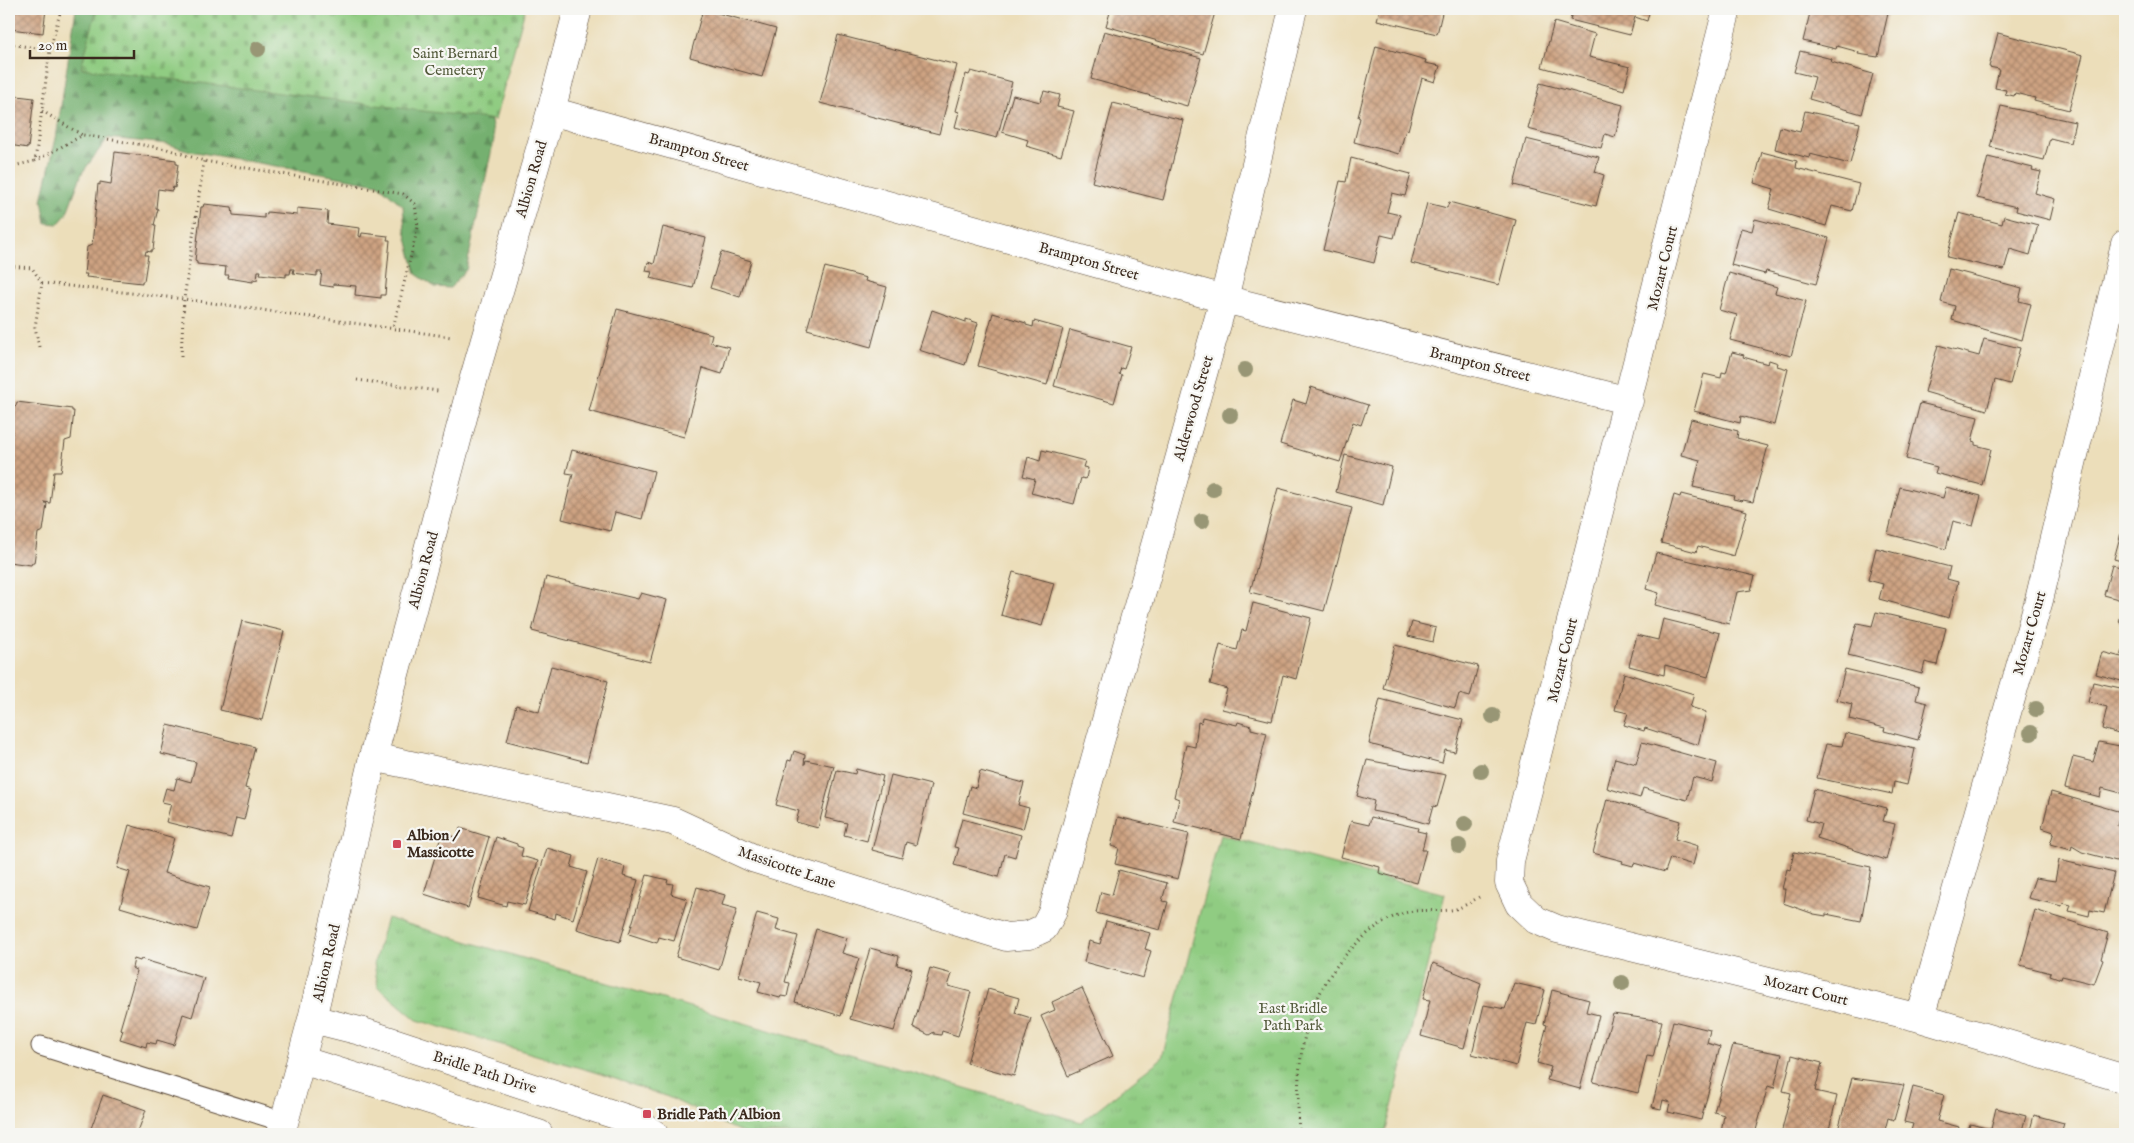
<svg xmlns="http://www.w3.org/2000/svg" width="2134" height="1143" viewBox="0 0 2134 1143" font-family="'IM FELL English',serif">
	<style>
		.forest { fill: url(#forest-firs); stroke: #586d47 }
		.cemetery { fill: url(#cemetery-stones); stroke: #667b50 }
		.park { fill: url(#park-tufts); stroke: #667b50 }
		.building { fill: url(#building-cross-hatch) }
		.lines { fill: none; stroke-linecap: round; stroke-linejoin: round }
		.service-casing { stroke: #564535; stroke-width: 21 }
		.minor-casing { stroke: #564535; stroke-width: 29 }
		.tertiary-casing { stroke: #564535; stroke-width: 29 }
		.path { stroke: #564535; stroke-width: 3; stroke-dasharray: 1 4; stroke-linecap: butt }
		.service { stroke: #fff; stroke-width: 19 }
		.minor { stroke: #fff; stroke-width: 28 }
		.tertiary { stroke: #fff; stroke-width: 28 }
		.tree { fill: #989675 }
		.poi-dot { fill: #d1495b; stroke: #f6f6f2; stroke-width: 2 }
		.labels { text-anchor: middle; stroke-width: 4.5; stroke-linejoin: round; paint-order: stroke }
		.park-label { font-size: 15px; fill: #545b3c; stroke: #f6f6f2 }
		.street-label { font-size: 15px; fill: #3b2a1e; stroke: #f6f6f2 }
		.poi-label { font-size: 15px; font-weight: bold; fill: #3b2a1e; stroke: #f6f6f2; text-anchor: start }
	</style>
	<defs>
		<pattern id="forest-firs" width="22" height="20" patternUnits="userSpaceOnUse" patternTransform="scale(1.25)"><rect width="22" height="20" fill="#74b070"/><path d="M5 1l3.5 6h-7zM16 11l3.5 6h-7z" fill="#608f5b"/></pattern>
		<pattern id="cemetery-stones" width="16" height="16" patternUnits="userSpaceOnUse" patternTransform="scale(1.25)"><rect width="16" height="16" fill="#90cc82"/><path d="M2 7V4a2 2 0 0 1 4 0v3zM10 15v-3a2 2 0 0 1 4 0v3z" fill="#7daf70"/></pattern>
		<pattern id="park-tufts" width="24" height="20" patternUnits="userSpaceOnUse" patternTransform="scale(1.25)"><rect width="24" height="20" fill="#90cc82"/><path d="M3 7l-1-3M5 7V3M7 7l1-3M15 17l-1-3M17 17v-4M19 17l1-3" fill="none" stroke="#7daf70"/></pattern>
		<pattern id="building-cross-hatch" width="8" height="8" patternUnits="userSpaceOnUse" patternTransform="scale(1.25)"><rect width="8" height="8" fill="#cea382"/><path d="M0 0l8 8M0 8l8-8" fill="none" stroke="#a8856a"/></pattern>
	</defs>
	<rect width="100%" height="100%" fill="#f6f6f2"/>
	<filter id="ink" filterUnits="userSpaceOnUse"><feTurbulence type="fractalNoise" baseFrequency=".02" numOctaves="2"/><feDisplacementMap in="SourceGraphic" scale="10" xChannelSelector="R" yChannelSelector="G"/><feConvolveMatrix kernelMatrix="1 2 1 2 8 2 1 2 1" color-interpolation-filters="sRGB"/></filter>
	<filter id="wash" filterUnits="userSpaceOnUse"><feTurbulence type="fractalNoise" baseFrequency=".0096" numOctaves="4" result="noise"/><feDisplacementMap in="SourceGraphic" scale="20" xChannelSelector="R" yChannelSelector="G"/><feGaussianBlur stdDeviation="1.12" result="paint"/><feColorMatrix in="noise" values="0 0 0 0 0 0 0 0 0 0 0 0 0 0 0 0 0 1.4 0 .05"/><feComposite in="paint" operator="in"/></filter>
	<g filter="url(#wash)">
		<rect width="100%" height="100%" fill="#ecdeba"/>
		<path class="forest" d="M76 9H134L490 115 494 139 466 270 450 288 435 287 416 274 405 230 403 206 378 184 190 151 168 144 108 138 82 173 66 215 58 224 46 223 42 200 56 138Z"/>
		<path class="cemetery" d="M97 9H525L495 120 81 68Z"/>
		<path class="park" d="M1220 835 1445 894 1385 1134H745L668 1097 601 1074 417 1020 378 987 374 963 387 918 1081 1122 1162 1058Z"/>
		<g id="blocks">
			<path class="building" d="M13 9H46L43 33 10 29Z
				M703 9 776 29 762 77 690 57Z
				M1111 9H1216L1203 54 1106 26Z
				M1380 9H1443L1437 34 1377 20Z
				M1573 9H1650L1647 21 1635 17 1630 35 1570 20Z
				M1811 9H1889L1878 57 1858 54 1859 52 1837 46 1836 49 1803 41Z
				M1554 22 1595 34 1589 57 1630 67 1624 90 1542 67Z
				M1104 31 1201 58 1187 106 1091 79Z
				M1998 33 2083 55 2069 110 2034 101 2035 98 2015 93 2014 96 2005 94 2006 90 1995 88 1999 69 1989 67Z
				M838 35 957 65 939 134 820 103Z
				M1376 46 1426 60 1425 63 1440 66 1435 82 1422 78 1408 130 1406 129 1399 154 1354 142 1360 118 1358 117Z
				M1800 51 1832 59 1831 62 1873 74 1862 114 1809 99 1815 77 1794 72Z
				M971 71 1012 82 997 138 955 127 959 112 956 111 966 74 969 75Z
				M1540 83 1623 105 1615 137 1605 134 1601 148 1528 129Z
				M1044 91 1060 95 1057 107 1074 111 1061 156 1026 146 1028 140 1002 132 1013 95 1040 102Z
				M9 95 34 98 28 148 9 145Z
				M1113 103 1183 120 1163 200 1092 182Z
				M2001 106 2075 122 2070 143 2050 138 2044 160 1990 147Z
				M1805 111 1860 123 1850 164 1810 154 1809 158 1775 149 1780 127 1800 132Z
				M1526 139 1599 157 1595 172 1604 175 1596 206 1514 185Z
				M115 152 176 160V164H178L175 188 173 187 172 191 158 189 156 208 158 209 154 225H156L153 250H151V252L146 251 145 255H148L144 281H142V283L86 277 87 274H84L87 247 92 245 98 184 100 185V182L111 184Z
				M1762 152 1797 161 1796 168 1859 184 1852 211 1832 206 1826 226 1769 209 1774 189 1754 183Z
				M1988 157 2033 168 2032 170 2041 172 2035 193 2055 199 2050 220 2016 211 2017 207 1977 198Z
				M1351 158 1411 174 1405 196 1392 193 1387 212 1400 215 1394 238 1381 235 1374 263 1323 250 1340 181 1346 182Z
				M1449 202 1516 220 1499 285 1411 263 1427 203 1447 208Z
				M204 204 232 207 233 215 264 218V214L267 215V212L297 215V208L328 211 327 224 360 228 359 236 361 237 362 233 388 236 387 240H390L385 295H381V298L355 295 356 286 333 284V287L320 285 322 272H317V276L293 273 294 269H291L290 274H286V277L260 274 261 271H258L257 280 253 279V282L228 278 229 275H225L226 267 197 264V262L195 261 201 207H203Z
				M1959 213 2002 224 2004 216 2038 225 2030 255 2010 249 2004 270 1947 257Z
				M1755 219 1829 238 1816 284 1766 271 1765 274 1731 265 1741 228 1752 231Z
				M663 227 706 238 693 288 650 278 652 272 646 271 648 262 654 264Z
				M721 252 751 261 740 297 710 288Z
				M825 267 866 278 865 281 887 287 871 347 807 329Z
				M1949 269 2022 288 2019 301 2031 304 2022 340 1952 320 1955 306 1941 302Z
				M1729 273 1777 287 1775 293 1806 301 1791 356 1730 340 1737 315 1719 310Z
				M617 309 712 334 710 342 729 347 722 374 703 368 684 437 589 411Z
				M932 310 966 322V319L978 323 965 365 919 350Z
				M993 313 1026 323V325L1033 327 1034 321 1063 329 1047 385 978 366Z
				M1070 330 1131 347 1124 369 1121 368 1119 374 1122 375 1114 403 1054 386Z
				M1984 339 2020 348 2010 384 1995 380 1987 410 1925 392 1938 345 1979 356Z
				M1732 352 1744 355 1743 357 1768 364 1769 360 1778 363 1777 366 1788 369 1774 425 1741 416 1740 423 1694 411 1704 374 1721 378 1722 372 1726 373Z
				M1311 387 1368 405 1361 425 1353 422 1340 462 1280 444 1293 400 1306 404Z
				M17 402 72 409V411H74L71 439 65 441 61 472H54L50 503 44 502 47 504 43 531 38 533 34 563H32L31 565 9 562V433L12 434 13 430H11L14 405 16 406Z
				M1920 403 1978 417 1972 441 1975 442V445L1991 449 1982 485 1935 473 1937 467 1906 459Z
				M1691 419 1738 431 1737 438 1768 446 1753 502 1743 500 1742 501 1733 499 1734 496 1693 487 1700 460 1681 455Z
				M572 450 654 471 642 519 615 512 610 531 562 519 573 474 566 473Z
				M1042 450 1085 461 1083 467 1088 468 1086 479 1081 478 1074 504 1031 493 1035 479 1023 476 1028 457 1040 461Z
				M1345 455 1392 467 1383 505 1336 492Z
				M1900 487 1943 498 1946 487 1981 496 1973 526 1953 521 1946 549 1888 534Z
				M1278 488 1352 508 1324 611 1250 592Z
				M1681 494 1747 511 1734 556 1698 546 1696 552 1661 543 1674 495 1680 497Z
				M2122 529 2125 530V562L2114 559Z
				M1876 548 1950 567 1947 579 1958 582 1949 618 1879 599 1883 584 1868 580Z
				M1656 553 1755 576 1751 590 1737 592 1729 624 1655 605 1659 593 1646 589Z
				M2112 565 2125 568V601L2104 595Z
				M1013 572 1054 583 1042 626 1001 615Z
				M546 577 638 599 641 593 667 600 650 662 532 631Z
				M2125 601V623L2119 622Z
				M1253 603 1311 618 1296 679 1283 675 1272 721 1222 709 1227 689 1210 684 1220 645 1237 650 1242 630 1246 631Z
				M1876 612 1946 628 1937 665 1925 662 1922 674 1848 655 1857 623 1872 626Z
				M1663 619 1720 633 1708 677 1665 665 1664 675 1629 666 1637 635 1658 640Z
				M242 621 284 631 262 720 220 710Z
				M1412 622 1436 628 1433 642 1408 636Z
				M2125 643V682L2096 674 2102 652 2121 657Z
				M1395 645 1478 666 1470 697 1459 694 1455 708 1383 688Z
				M551 666 608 681 587 762 507 741 516 705 539 712Z
				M1845 669 1919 687 1916 700 1927 703 1918 740 1884 731 1885 728 1849 719 1852 704 1837 700Z
				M1624 673 1694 694 1690 707 1706 712 1698 745 1645 728 1644 731 1624 725 1628 713 1615 710Z
				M2093 682 2125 689V736L2102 729 2107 707 2088 702Z
				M1380 699 1463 720 1455 752 1445 750 1442 763 1369 744Z
				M1202 717 1237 725 1238 722 1251 726V729L1267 733 1241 839 1174 822 1179 799 1174 797 1186 745 1195 747 1198 722 1201 723Z
				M168 725 255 747 245 788 251 790 244 820 236 818 231 838 166 822 171 804 162 802 166 788 174 790 177 778 191 782 196 762 161 754Z
				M1845 733 1915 749 1907 785 1894 782 1892 794 1817 778 1826 744 1842 746Z
				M1642 742 1717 763 1712 782 1693 777 1687 800 1643 788 1640 798 1607 788 1615 758 1636 764Z
				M2099 742 2125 747V794L2102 788 2100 797 2065 788 2073 757 2093 762Z
				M794 751 805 755 804 764H805L806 760 834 766 818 828 796 822 799 811 776 805 788 760 791 761Z
				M1367 760 1446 775 1437 807 1433 806 1428 824 1404 817 1372 811 1374 801 1357 796Z
				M856 769 883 776 867 841 844 835 847 823 825 818 837 770 855 774Z
				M980 771 1024 783 1018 805 1029 808 1023 829 963 813 970 786 976 788Z
				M891 775 931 785 916 845 906 842 902 858 872 850Z
				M1814 789 1887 808 1883 821 1895 824 1886 860 1817 838 1821 824 1806 820Z
				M2051 792 2121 812 2117 826 2125 828 2124 863 2082 852 2072 846 2071 850 2050 844 2054 832 2042 828Z
				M1607 799 1680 821 1675 839 1698 846 1693 865 1670 858 1665 872 1634 863 1633 866 1622 863 1623 861 1593 853Z
				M1118 817 1189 834 1178 879 1115 864 1119 848 1111 846Z
				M1371 817 1418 828 1417 831 1426 833 1422 850H1426L1417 883 1379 873 1380 867 1341 857 1351 821 1369 825Z
				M962 819 1021 835 1015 857 1005 854 999 877 954 865 959 848 954 847Z
				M129 825 174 838 164 873 210 887 197 930 120 907 130 872 117 868Z
				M460 828 489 837 468 908 424 894 442 833 457 838Z
				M496 837 517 844V846L523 848 521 856 538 861 525 905 507 901 506 906 478 898Z
				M547 848 574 856 571 867 587 872 573 919 556 913 555 919 528 911Z
				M1794 852 1871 867 1861 921 1826 914V916L1814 914 1783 903 1785 889H1782L1787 869 1790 870Z
				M598 859 625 867 623 876 638 880 620 942 577 929Z
				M2059 860 2114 873 2104 913 2090 910 2089 916 2069 911 2071 905 2063 903 2062 906 2028 898 2035 878 2055 881Z
				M1119 870 1167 883 1162 901 1168 902 1160 930 1096 913 1101 892 1112 895Z
				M647 875 668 880 667 883 673 884 671 894 687 899 674 941 659 937 657 943 629 934Z
				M697 887 725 895 722 905 737 909 719 970 676 957Z
				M2035 910 2108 933 2101 959 2103 960 2094 984 2062 976 2061 979 2050 975 2051 973 2020 965Z
				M757 913 779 919 776 930 798 936 785 982 790 983 787 997 781 996 780 998 758 992 761 982 739 976Z
				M1106 921 1150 933 1145 949 1151 951 1143 978 1084 962 1089 941 1100 944Z
				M816 929 847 938 842 953 859 958 841 1016 795 1002Z
				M870 948 899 956 897 965 912 969 894 1031 850 1019Z
				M134 959 140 961 141 959 204 978 192 1017 183 1014 174 1045 157 1040 156 1044 147 1042 146 1047 120 1039 123 1030 120 1029 137 971 132 968Z
				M1433 963 1481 983 1464 1048 1421 1036 1430 1000 1423 999Z
				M930 968 952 974 948 986 971 992 958 1036 942 1031 941 1035 934 1034V1032L929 1035 913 1027Z
				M1514 983 1545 990 1536 1025 1527 1023 1516 1066 1472 1054 1484 1005 1505 1009Z
				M1082 988 1113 1056 1068 1076 1041 1016 1055 1010 1052 1002Z
				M988 989 1019 998 1015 1013 1031 1018 1014 1076 967 1063Z
				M1552 990 1589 1000 1586 1012 1599 1015 1580 1089 1547 1080 1551 1067 1537 1063 1547 1025 1544 1024Z
				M1613 1014 1662 1021 1653 1057 1647 1056 1638 1093 1593 1082Z
				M1673 1021 1710 1030 1707 1043 1720 1047 1701 1120 1668 1112 1670 1102 1663 1100 1661 1109 1652 1107Z
				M1733 1045 1782 1054 1774 1088 1768 1086 1755 1134 1721 1133 1724 1115 1714 1112Z
				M1792 1055 1822 1063 1815 1091 1837 1096 1828 1134H1781L1791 1093 1783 1091Z
				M1852 1078 1904 1085 1894 1120 1888 1118 1884 1134H1837Z
				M1913 1087 1944 1095 1937 1121 1959 1127 1957 1134H1910L1913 1124 1904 1122Z
				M103 1095 146 1110 137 1134H89Z
				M1996 1108 2026 1116 2021 1134H1967L1970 1124 1991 1129Z
				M2034 1115 2064 1123 2061 1134H2029Z"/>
		</g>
	</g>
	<g filter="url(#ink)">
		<use href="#blocks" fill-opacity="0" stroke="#564535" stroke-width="1"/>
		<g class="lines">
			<defs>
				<path id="service" d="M41 1046 284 1122"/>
				<path id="minor" d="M1727 9 1510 861 1509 883 1519 904 1536 920 1557 929 1920 1018 2125 1079
					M551 111 1224 299 1629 401
					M373 757 673 821 755 859 1006 937 1029 935 1044 928 1052 913 1224 299 1293 9
					M1920 1018 2039 600 2125 244"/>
				<path id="tertiary" d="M312 1019 360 1031 637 1122 654 1134
					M301 1060 539 1134
					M281 1134 312 1019 373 757 469 395 551 111 578 9"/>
			</defs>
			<use href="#service" class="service-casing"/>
			<use href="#minor" class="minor-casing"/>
			<use href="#tertiary" class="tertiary-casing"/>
			<path class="path" d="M9 44 50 50
				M42 111 82 135
				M35 161 83 135 167 149 204 161 403 194 415 204 418 227 393 328
				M9 167 35 161 50 50 61 9
				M9 266 32 268 42 283
				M39 347 35 327 42 283 184 299 452 337
				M181 356 184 299 204 161
				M357 380 438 391
				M1299 1134C1295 1064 1302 998 1354 946 1367 933 1383 920 1401 914 1418 908 1433 912 1450 910 1461 909 1472 901 1481 896"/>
			<use href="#service" class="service"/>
			<use href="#minor" class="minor"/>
			<use href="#tertiary" class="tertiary"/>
		</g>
		<g class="tree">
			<circle cx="258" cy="49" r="8"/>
			<circle cx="1245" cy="370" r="8"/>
			<circle cx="1230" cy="415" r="8"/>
			<circle cx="1213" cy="489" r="8"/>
			<circle cx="1202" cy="521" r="8"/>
			<circle cx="2036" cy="709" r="8"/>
			<circle cx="1493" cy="716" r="8"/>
			<circle cx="2031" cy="733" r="8"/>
			<circle cx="1481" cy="771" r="8"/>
			<circle cx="1465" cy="824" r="8"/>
			<circle cx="1459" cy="846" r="8"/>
			<circle cx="1622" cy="983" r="8"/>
		</g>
	</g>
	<g class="poi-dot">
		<rect x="392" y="839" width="10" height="10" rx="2.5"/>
		<rect x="642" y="1109" width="10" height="10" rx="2.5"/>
	</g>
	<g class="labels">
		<g class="park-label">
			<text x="455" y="58">Saint Bernard<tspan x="455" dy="17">Cemetery</tspan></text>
			<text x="1293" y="1013">East Bridle<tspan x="1293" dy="17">Path Park</tspan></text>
		</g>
		<g class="street-label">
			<text transform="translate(699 152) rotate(16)" y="5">Brampton Street</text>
			<text transform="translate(531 179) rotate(-74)" y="5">Albion Road</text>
			<text transform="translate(1089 261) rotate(16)" y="5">Brampton Street</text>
			<text transform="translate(1662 268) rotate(-76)" y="5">Mozart Court</text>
			<text transform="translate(1480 364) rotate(14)" y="5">Brampton Street</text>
			<text transform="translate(1193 408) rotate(-74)" y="5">Alderwood Street</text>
			<text transform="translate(423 570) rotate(-75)" y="5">Albion Road</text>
			<text transform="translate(2029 633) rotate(-74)" y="5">Mozart Court</text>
			<text transform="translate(1562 660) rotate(-76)" y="5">Mozart Court</text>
			<text transform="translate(787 867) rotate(19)" y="5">Massicotte Lane</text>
			<text transform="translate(326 963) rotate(-77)" y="5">Albion Road</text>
			<text transform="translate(1806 990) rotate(14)" y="5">Mozart Court</text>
			<text transform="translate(485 1072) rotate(18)" y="5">Bridle Path Drive</text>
		</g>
		<g class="poi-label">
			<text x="407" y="840">Albion /<tspan x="407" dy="17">Massicotte</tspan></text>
			<text x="657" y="1119">Bridle Path / Albion</text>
		</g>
	</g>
	<rect width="2134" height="1143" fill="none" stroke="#f6f6f2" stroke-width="30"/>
	<path d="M30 50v8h104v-8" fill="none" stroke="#3b2a1e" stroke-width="2.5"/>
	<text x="38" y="50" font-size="15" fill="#3b2a1e" stroke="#f6f6f2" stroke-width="4" paint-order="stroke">20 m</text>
</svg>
